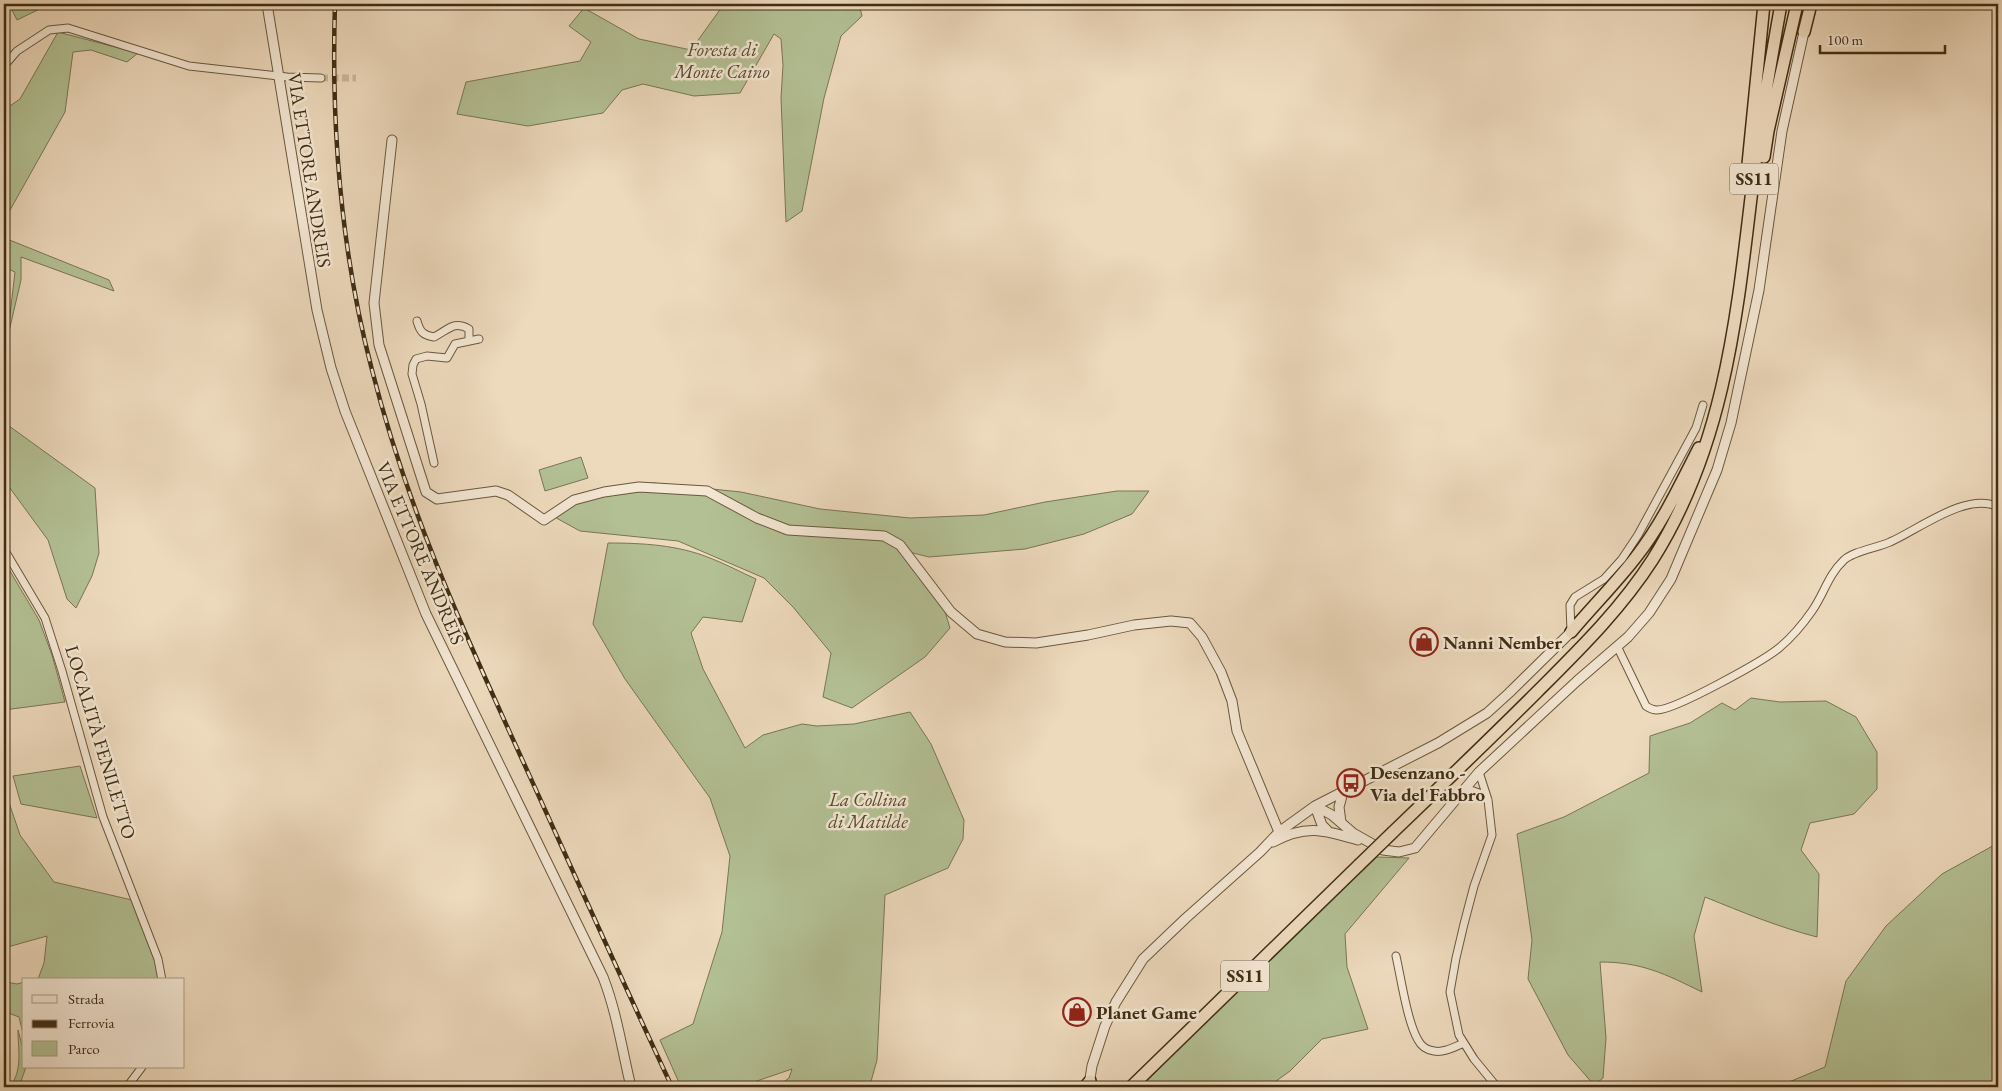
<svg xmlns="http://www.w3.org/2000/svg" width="2002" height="1091" viewBox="0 0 2002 1091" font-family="'EB Garamond',serif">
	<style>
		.green { fill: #b3c094; stroke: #797654 }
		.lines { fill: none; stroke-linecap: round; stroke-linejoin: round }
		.minor-tunnel { stroke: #cab79a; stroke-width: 7; stroke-dasharray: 7 3.5; stroke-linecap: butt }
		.minor-casing { stroke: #6a583d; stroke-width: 9 }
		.tertiary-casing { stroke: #6a583d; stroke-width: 11 }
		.trunk-casing { stroke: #3f2d13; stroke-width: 14 }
		.minor { stroke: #f3e6d3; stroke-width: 7 }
		.tertiary { stroke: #f3e6d3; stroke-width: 9 }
		.trunk { stroke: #edd9bc; stroke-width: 11 }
		.rail-casing { stroke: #3f2d13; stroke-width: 4.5 }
		.rail { stroke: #f3e6d3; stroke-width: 2.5; stroke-dasharray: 8; stroke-linecap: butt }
		.trunk-bridge-casing { stroke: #3f2d13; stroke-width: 14; stroke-linecap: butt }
		.trunk-bridge { stroke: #edd9bc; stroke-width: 11 }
		.labels { text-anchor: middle; stroke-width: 5; stroke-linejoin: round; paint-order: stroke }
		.shield { fill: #f3e6d3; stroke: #75644d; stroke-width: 1 }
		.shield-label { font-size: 18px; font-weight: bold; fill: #3f2d13 }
		.park-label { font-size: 19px; font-style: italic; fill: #564a2d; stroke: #f3e6d3 }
		.street-label { font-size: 19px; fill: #3f2d13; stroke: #f3e6d3 }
		.poi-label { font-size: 19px; font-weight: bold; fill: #3f2d13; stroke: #f3e6d3; text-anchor: start }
	</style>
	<rect width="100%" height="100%" fill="#edd9bc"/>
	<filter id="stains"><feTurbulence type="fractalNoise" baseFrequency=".004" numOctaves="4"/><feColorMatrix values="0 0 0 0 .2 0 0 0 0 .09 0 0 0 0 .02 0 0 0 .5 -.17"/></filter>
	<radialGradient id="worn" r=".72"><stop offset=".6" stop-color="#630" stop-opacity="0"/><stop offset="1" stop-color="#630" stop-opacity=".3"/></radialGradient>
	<path class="green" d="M9 4H50L17 20Z
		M724 4H859L862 16 841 36 824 98 802 211 786 222 781 98 783 65 781 39 774 34 740 93 694 96 643 84 622 90 603 113 528 126 457 114 466 82 580 61 591 42 569 26 584 8 639 39 691 50Z
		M58 32 138 53 127 62 91 50 73 52 65 112 5 219 7 239 109 280 114 291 21 257V280L7 340 15 272 4 267V110L20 99Z
		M4 393 9 426 95 488 99 553 92 576 76 608 67 599 48 540 4 480Z
		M581 457 588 478 545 491 539 470Z
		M654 483 741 492 820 509 910 518 984 515 1045 502 1117 491H1149L1132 514 1084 534 1025 549 929 557 909 552 937 586 950 628 925 657 852 708 823 697 831 653 793 607 764 578 678 541 580 531 549 514C569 487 623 488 654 483Z
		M608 543C643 543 678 545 710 558 726 564 740 572 756 579L742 622 703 617 691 633 703 669 745 748 763 735 802 724 817 726 854 724 910 712 931 744 964 820 963 839 948 868 885 895 877 1060 870 1085 852 1084V1087H777L789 1078 792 1069 754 1082 722 1087H681L660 1040 693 1024 722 932 730 856 710 798 625 679 593 624Z
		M4 561 39 620 52 655 65 702 4 710Z
		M1751 698 1780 702 1826 701 1856 717 1877 752V789L1854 814 1810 823 1801 850 1819 874 1817 937C1778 927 1742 912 1705 897L1694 936 1702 992C1665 974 1642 962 1600 962L1606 1038 1603 1078 1594 1085 1568 1055 1528 979 1532 940 1517 834 1564 817 1649 773 1650 736 1690 723 1722 703 1735 710Z
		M80 766 97 818 21 804 13 776Z
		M4 788 20 835 54 882 132 900 158 968V980H35L38 979 44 963 47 936 4 948Z
		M1998 843V1087H1777L1825 1067 1846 981 1886 926 1942 874Z
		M1377 857 1409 858 1345 934 1347 967 1368 1029 1322 1039 1290 1071 1268 1087H1141L1225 1001Z
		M4 967 6 982 17 984 24 982V1038L19 1017 11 1014 4 1008Z
		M18 1030 24 1053V1067H26L19 1087H10C23 1069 18 1051 18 1030Z"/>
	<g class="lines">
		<path class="minor-tunnel" d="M321 78H356"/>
		<defs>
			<path id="minor" d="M4 66 17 51 49 30 68 28 189 66 287 77 321 78
				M417 321C420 332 423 335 434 337 448 330 454 320 469 329V341
				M434 463 421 404 412 374 413 365 416 359 427 356 447 358 455 344 479 339
				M4 549 45 618 62 671 103 817 158 959 162 980
				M1571 631 1570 605 1575 597 1604 579 1622 559 1638 535 1696 428 1703 405
				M1617 646 1646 706C1649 708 1653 710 1657 710 1675 710 1763 661 1779 648 1791 638 1803 624 1812 611 1824 594 1828 575 1844 560 1854 551 1877 548 1890 542 1918 530 1967 491 1998 507
				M1479 772 1488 800 1492 835 1474 886 1464 924 1456 958 1450 992 1459 1035 1474 1059 1497 1087
				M1465 788 1479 793 1488 800
				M1396 956C1401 978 1407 1021 1418 1040 1421 1046 1427 1050 1434 1051 1444 1053 1454 1047 1464 1043
				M127 1087 142 1067"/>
			<path id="tertiary" d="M267 4 317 310 331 368 345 411 426 614 603 977C617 1013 622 1050 631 1087
				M392 140 374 303 379 345 426 492 437 499 496 491 508 495 544 520 574 500 604 492 639 487 707 491 757 518 788 530 884 536 900 545 951 612 977 634 1005 642 1036 643 1088 635 1134 625 1171 621 1190 623 1202 637 1221 672 1232 701 1237 731 1279 832
				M1315 806 1332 815 1353 833 1383 850 1399 852 1415 848 1479 772 1577 681 1628 637 1649 613 1671 579 1717 470 1731 423 1759 290 1782 131 1804 32
				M1315 806 1322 825 1327 830
				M1341 822 1339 807 1343 792
				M1273 842C1306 824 1324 830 1358 840
				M1089 1085 1092 1066 1105 1026 1116 1002 1143 959 1186 918 1260 852 1279 832 1315 806 1438 743 1487 713 1509 693 1571 632"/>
			<path id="trunk" d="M1804 32 1811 4
				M1764 157 1768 131 1797 4
				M1747 174 1764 4
				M1571 632C1592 607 1616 583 1636 557 1662 524 1680 485 1699 448
				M1393 832C1441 786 1490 739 1537 692 1579 650 1621 609 1653 559 1733 432 1739 285 1758 141 1765 95 1773 49 1781 4
				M1085 1087 1090 1081
				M1131 1087 1359 865"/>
		</defs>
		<use href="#minor" class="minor-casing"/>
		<use href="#tertiary" class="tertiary-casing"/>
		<use href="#trunk" class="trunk-casing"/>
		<use href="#minor" class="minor"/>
		<use href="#tertiary" class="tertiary"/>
		<use href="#trunk" class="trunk"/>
		<defs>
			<path id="rail" d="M335 4C331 126 341 252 372 370 406 504 459 621 516 746 568 860 619 974 672 1087"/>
		</defs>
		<use href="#rail" class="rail-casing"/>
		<use href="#rail" class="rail"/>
		<defs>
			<path id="trunk-bridge" d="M1359 865 1393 832"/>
		</defs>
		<use href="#trunk-bridge" class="trunk-bridge-casing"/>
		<use href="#trunk-bridge" class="trunk-bridge"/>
	</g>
	<defs>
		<symbol id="shop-ring" viewBox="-11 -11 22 22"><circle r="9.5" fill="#f3e6d3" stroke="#8f2418" stroke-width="1.5"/><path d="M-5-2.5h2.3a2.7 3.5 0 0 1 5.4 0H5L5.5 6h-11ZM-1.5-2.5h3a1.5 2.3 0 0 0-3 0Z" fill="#8f2418"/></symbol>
		<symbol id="bus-ring" viewBox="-11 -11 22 22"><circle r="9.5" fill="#f3e6d3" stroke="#8f2418" stroke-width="1.5"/><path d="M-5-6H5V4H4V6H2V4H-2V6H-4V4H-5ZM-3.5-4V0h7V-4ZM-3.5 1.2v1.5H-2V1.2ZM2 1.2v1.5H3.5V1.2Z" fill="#8f2418"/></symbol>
	</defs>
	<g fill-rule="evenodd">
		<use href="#shop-ring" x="1408" y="626" width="32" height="32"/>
		<use href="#bus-ring" x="1335" y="767" width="32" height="32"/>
		<use href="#shop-ring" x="1061" y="996" width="32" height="32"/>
	</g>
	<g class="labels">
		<g class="shield">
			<rect x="1730" y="163.5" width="48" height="31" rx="4"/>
			<rect x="1221" y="960.5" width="48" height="31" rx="4"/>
		</g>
		<g class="shield-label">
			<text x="1754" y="185">SS11</text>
			<text x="1245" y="982">SS11</text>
		</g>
		<g class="park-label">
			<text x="722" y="56">Foresta di<tspan x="722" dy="22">Monte Caino</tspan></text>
			<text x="868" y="806">La Collina<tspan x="868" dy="22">di Matilde</tspan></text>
		</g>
		<g class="street-label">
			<text transform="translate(310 170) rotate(81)" y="7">VIA ETTORE ANDREIS</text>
			<text transform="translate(421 553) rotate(67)" y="7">VIA ETTORE ANDREIS</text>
			<text transform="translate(101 742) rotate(73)" y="7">LOCALITÀ FENILETTO</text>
		</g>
		<g class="poi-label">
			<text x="1443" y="649">Nanni Nember</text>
			<text x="1370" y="779">Desenzano -<tspan x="1370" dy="22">Via del Fabbro</tspan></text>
			<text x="1096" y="1019">Planet Game</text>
		</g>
	</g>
	<rect width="2002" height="1091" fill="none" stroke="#edd9bc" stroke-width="20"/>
	<rect x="5" y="5" width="1992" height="1081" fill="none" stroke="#3f2d13" stroke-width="2.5"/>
	<rect x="10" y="10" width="1982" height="1071" fill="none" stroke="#3f2d13"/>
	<rect x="22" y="978" width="162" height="90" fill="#f3e6d3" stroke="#ab9c86"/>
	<rect x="32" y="995" width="25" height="8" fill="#f3e6d3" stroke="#ab9c86"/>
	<text x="68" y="1004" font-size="15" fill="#3f2d13">Strada</text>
	<rect x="32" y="1020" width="25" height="8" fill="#3f2d13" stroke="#ab9c86"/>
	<text x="68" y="1028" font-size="15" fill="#3f2d13">Ferrovia</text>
	<rect x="32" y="1041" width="25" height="15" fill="#b3c094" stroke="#ab9c86"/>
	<text x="68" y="1054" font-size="15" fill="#3f2d13">Parco</text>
	<path d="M1820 45v8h125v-8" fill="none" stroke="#3f2d13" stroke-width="2.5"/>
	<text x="1827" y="45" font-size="15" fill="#3f2d13" stroke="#f3e6d3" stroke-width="4" paint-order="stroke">100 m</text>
	<rect width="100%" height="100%" filter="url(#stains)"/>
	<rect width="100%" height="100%" fill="url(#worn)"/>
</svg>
